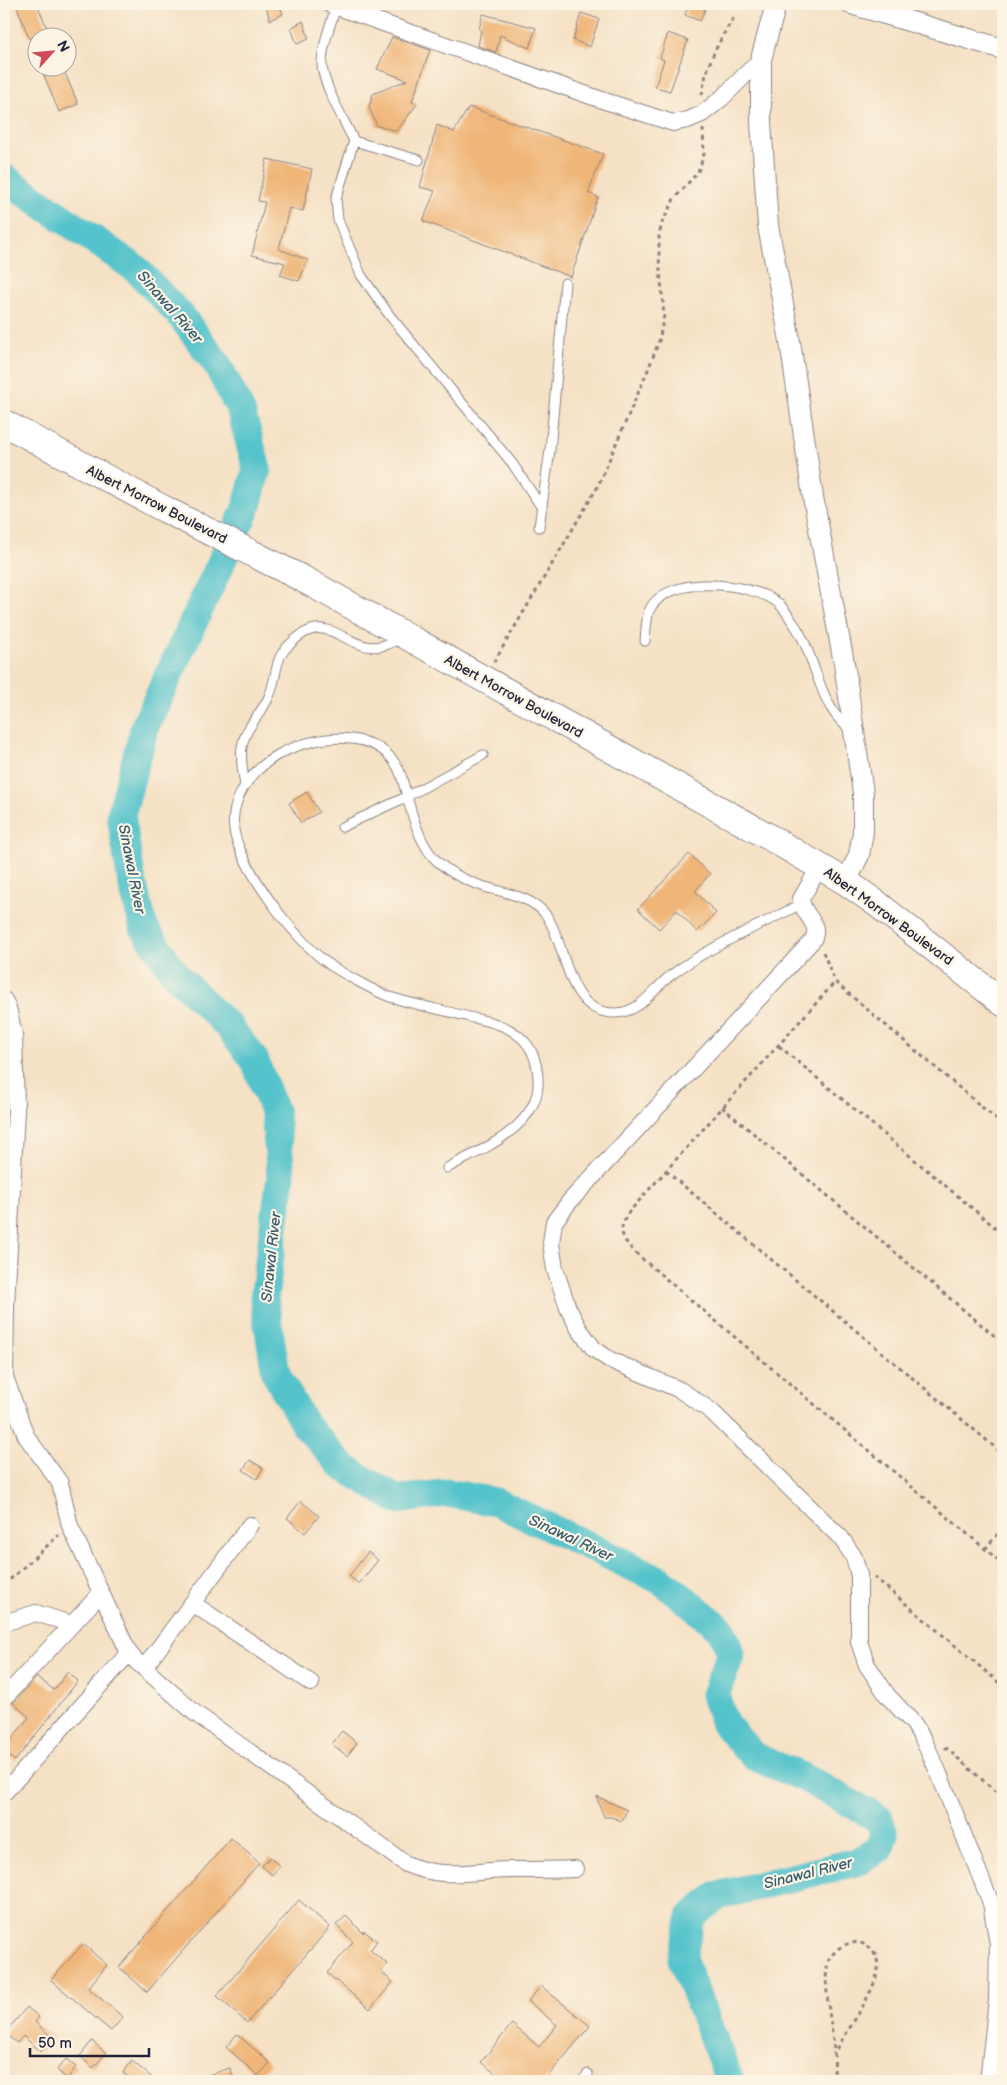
<svg xmlns="http://www.w3.org/2000/svg" width="1007" height="2085" viewBox="0 0 1007 2085" font-family="'Balsamiq Sans',sans-serif">
	<style>
		.lines { fill: none; stroke-linecap: round; stroke-linejoin: round }
		.river { stroke: #55c3cb; stroke-width: 29 }
		.building { fill: #efb678 }
		.service-casing { stroke: #8c8280; stroke-width: 11 }
		.minor-casing { stroke: #8c8280; stroke-width: 18 }
		.tertiary-casing { stroke: #8c8280; stroke-width: 22 }
		.primary-casing { stroke: #8c8280; stroke-width: 28 }
		.path { stroke: #8c8280; stroke-width: 3; stroke-dasharray: 4 4; stroke-linecap: butt }
		.service { stroke: #fff; stroke-width: 9 }
		.minor { stroke: #fff; stroke-width: 16 }
		.tertiary { stroke: #fff; stroke-width: 20 }
		.primary { stroke: #fff; stroke-width: 26 }
		.labels { text-anchor: middle; stroke-width: 4.5; stroke-linejoin: round; paint-order: stroke }
		.street-label { font-size: 14px; fill: #22223b; stroke: #fcf5e5 }
		.water-label { font-size: 15px; font-style: italic; fill: #345a6d; stroke: #fcf5e5 }
	</style>
	<rect width="100%" height="100%" fill="#fcf5e5"/>
	<filter id="ink" filterUnits="userSpaceOnUse"><feTurbulence type="fractalNoise" baseFrequency=".02" numOctaves="2"/><feDisplacementMap in="SourceGraphic" scale="10" xChannelSelector="R" yChannelSelector="G"/><feConvolveMatrix kernelMatrix="1 2 1 2 8 2 1 2 1" color-interpolation-filters="sRGB"/></filter>
	<filter id="wash" filterUnits="userSpaceOnUse"><feTurbulence type="fractalNoise" baseFrequency=".0096" numOctaves="4" result="noise"/><feDisplacementMap in="SourceGraphic" scale="20" xChannelSelector="R" yChannelSelector="G"/><feGaussianBlur stdDeviation="1.12" result="paint"/><feColorMatrix in="noise" values="0 0 0 0 0 0 0 0 0 0 0 0 0 0 0 0 0 1.4 0 .05"/><feComposite in="paint" operator="in"/></filter>
	<g filter="url(#wash)">
		<rect width="100%" height="100%" fill="#f5e1c5"/>
		<g class="lines">
			<path class="river" d="M4 178 135 268 181 316 217 364 241 411 257 469 246 509 145 726 121 815 131 878 144 928 177 976 228 1026 254 1059 275 1113 281 1176 264 1299 276 1374 305 1425 342 1466 397 1500 447 1493 496 1502 662 1581 721 1629 731 1653 715 1695 725 1724 753 1756 807 1779 879 1819 884 1835 879 1849 856 1862 717 1896 691 1917 682 1959 730 2081"/>
		</g>
		<g id="blocks">
			<path class="building" d="M16 4H37L51 38H29Z
				M272 4H279L283 14 270 20 266 7Z
				M689 4H707L700 21 685 15Z
				M581 13 599 19 590 47 573 40Z
				M483 14 536 28 529 48 500 35 496 52 478 46 481 30 479 29Z
				M303 21 309 39 297 44 291 28Z
				M668 33 688 40 670 91 655 87 664 60 660 58Z
				M392 37 430 50 412 102 417 104 397 131 377 126 369 107 373 94 407 80 377 69Z
				M41 68H63L78 104 59 112Z
				M469 107 603 154 588 193 598 197 571 277 423 221 435 191 420 187 437 125 454 132Z
				M267 159 312 169 303 211 289 208 279 249 308 260 299 281 280 275 285 263 252 255 265 202 258 201Z
				M307 792 319 812 301 823 289 803Z
				M689 854 710 874 695 891 716 913 697 932 677 910 659 929 638 909Z
				M250 1460 263 1468 257 1479 243 1470Z
				M301 1501 319 1516 305 1533 287 1518Z
				M368 1552 378 1560 359 1584 349 1576Z
				M68 1672 78 1681 15 1761 4 1752V1749L29 1717 13 1703 37 1677 54 1690Z
				M342 1731 357 1743 347 1756 332 1744Z
				M596 1796 627 1810 622 1821 611 1817H604Z
				M231 1838 259 1863 147 1992 119 1967Z
				M270 1857 280 1866 272 1875 262 1866Z
				M299 1900 330 1927 247 2023 217 1996Z
				M346 1916 363 1933 364 1931 377 1941 370 1950 387 1964 381 1972 393 1982 370 2009 327 1973 353 1942 336 1925Z
				M83 1944 107 1965 88 1988 123 2017 111 2031 51 1980Z
				M541 1986 590 2026 544 2081H505L481 2062 512 2024 539 2047 557 2025 528 2001Z
				M27 2007 39 2017 35 2022 53 2038 41 2052 23 2036 17 2043 5 2033Z
				M237 2034 270 2063 258 2076 226 2047Z
				M92 2041 106 2053 93 2068 80 2056Z
				M66 2059 76 2067 67 2079 57 2070Z
				M132 2061 156 2081H133L123 2073Z
				M230 2068 235 2081H198L197 2079Z"/>
		</g>
	</g>
	<g filter="url(#ink)">
		<use href="#blocks" fill-opacity="0" stroke="#8c8280" stroke-width="1"/>
		<g class="lines">
			<defs>
				<path id="service" d="M336 7C330 26 322 46 322 65 323 85 345 122 354 141L336 199 338 220 361 275 390 316 512 463 542 508
					M354 141 419 160
					M539 527 550 450 565 283
					M645 641C646 632 646 620 649 611 665 573 752 582 778 603 784 608 790 618 794 624 817 656 817 706 851 730
					M245 785C243 773 240 760 242 747 245 726 263 713 270 694 275 682 275 669 280 657 285 647 301 633 311 630 341 621 360 666 401 637
					M342 827 406 797 483 755
					M447 1168C482 1149 542 1126 538 1078 537 1062 532 1046 519 1036 505 1024 486 1021 469 1017 443 1010 415 1005 390 997 376 992 342 973 330 965 296 941 255 885 239 847 223 811 244 776 276 756 313 734 383 725 401 775 409 801 415 836 433 857 447 872 466 881 485 887 505 893 533 897 546 915 568 946 565 1014 616 1013 641 1012 652 990 670 976 706 948 761 925 801 904
					M582 2081 588 2074"/>
				<path id="minor" d="M329 4 599 99 673 123 688 120 702 114 722 98 761 59
					M820 866 801 899C802 916 823 923 812 941L570 1201 554 1222 551 1243 555 1269 568 1308 579 1329 594 1349 610 1360 680 1390 710 1410 841 1538 854 1557 859 1575V1642L867 1665 887 1695 914 1724 923 1739 937 1769 991 1903 998 1944 997 2000 988 2081
					M4 1000 8 1008 14 1034 16 1110 6 1306 5 1377 26 1436 60 1483 70 1526 129 1653 137 1662 195 1713 406 1864C443 1880 471 1871 509 1870 531 1870 553 1870 575 1869
					M192 1603 311 1683
					M4 1623 36 1613 71 1624
					M144 1668 250 1525
					M4 1698 101 1593
					M4 1793 129 1653"/>
				<path id="tertiary" d="M776 4 761 59V122L768 226 789 335 813 497 844 663 863 793V832L859 855 846 882
					M851 4 1003 49"/>
				<path id="primary" d="M4 423 166 510 303 579 764 834 846 882 876 903 1003 1003"/>
			</defs>
			<use href="#service" class="service-casing"/>
			<use href="#minor" class="minor-casing"/>
			<use href="#tertiary" class="tertiary-casing"/>
			<use href="#primary" class="primary-casing"/>
			<path class="path" d="M702 95C706 64 718 43 734 17
				M494 662 597 488 648 370 659 341 664 315 659 258V236L662 223 674 199 698 172 704 154 703 129
				M823 952 835 982
				M779 1046 1003 1234
				M722 1107 1003 1343
				M1003 1125 835 982 629 1212C616 1231 622 1240 639 1256L1003 1564
				M666 1171 1003 1454
				M985 1549 1003 1528
				M874 1577 1003 1686
				M4 1585 59 1535
				M945 1747 1003 1798
				M834 2081C834 2071 835 2061 834 2051 833 2031 821 1975 829 1960 841 1937 874 1935 878 1965 880 1985 845 2034 834 2053"/>
			<use href="#service" class="service"/>
			<use href="#minor" class="minor"/>
			<use href="#tertiary" class="tertiary"/>
			<use href="#primary" class="primary"/>
		</g>
	</g>
	<g class="labels">
		<g class="street-label">
			<text transform="translate(157 504) rotate(27)" y="5">Albert Morrow Boulevard</text>
			<text transform="translate(514 696) rotate(29)" y="5">Albert Morrow Boulevard</text>
			<text transform="translate(889 916) rotate(36)" y="5">Albert Morrow Boulevard</text>
		</g>
		<g class="water-label">
			<text transform="translate(170 307) rotate(49)" y="5">Sinawal River</text>
			<text transform="translate(132 869) rotate(79)" y="5">Sinawal River</text>
			<text transform="translate(271 1257) rotate(-84)" y="5">Sinawal River</text>
			<text transform="translate(571 1538) rotate(25)" y="5">Sinawal River</text>
			<text transform="translate(808 1873) rotate(-14)" y="5">Sinawal River</text>
		</g>
	</g>
	<rect width="1007" height="2085" fill="none" stroke="#fcf5e5" stroke-width="20"/>
	<g transform="translate(52 52) rotate(63)"><circle r="24" fill="#fcf5e5" stroke="#a5a1a1"/>
	<path d="M0-4L9 19L0 12L-9 19Z" fill="#d1495b"/>
	<text y="-8" font-size="14" font-weight="bold" text-anchor="middle" fill="#22223b">N</text>
	</g>
	<path d="M30 2048v8h119v-8" fill="none" stroke="#22223b" stroke-width="2.5"/>
	<text x="38" y="2048" font-size="15" fill="#22223b" stroke="#fcf5e5" stroke-width="4" paint-order="stroke">50 m</text>
</svg>
